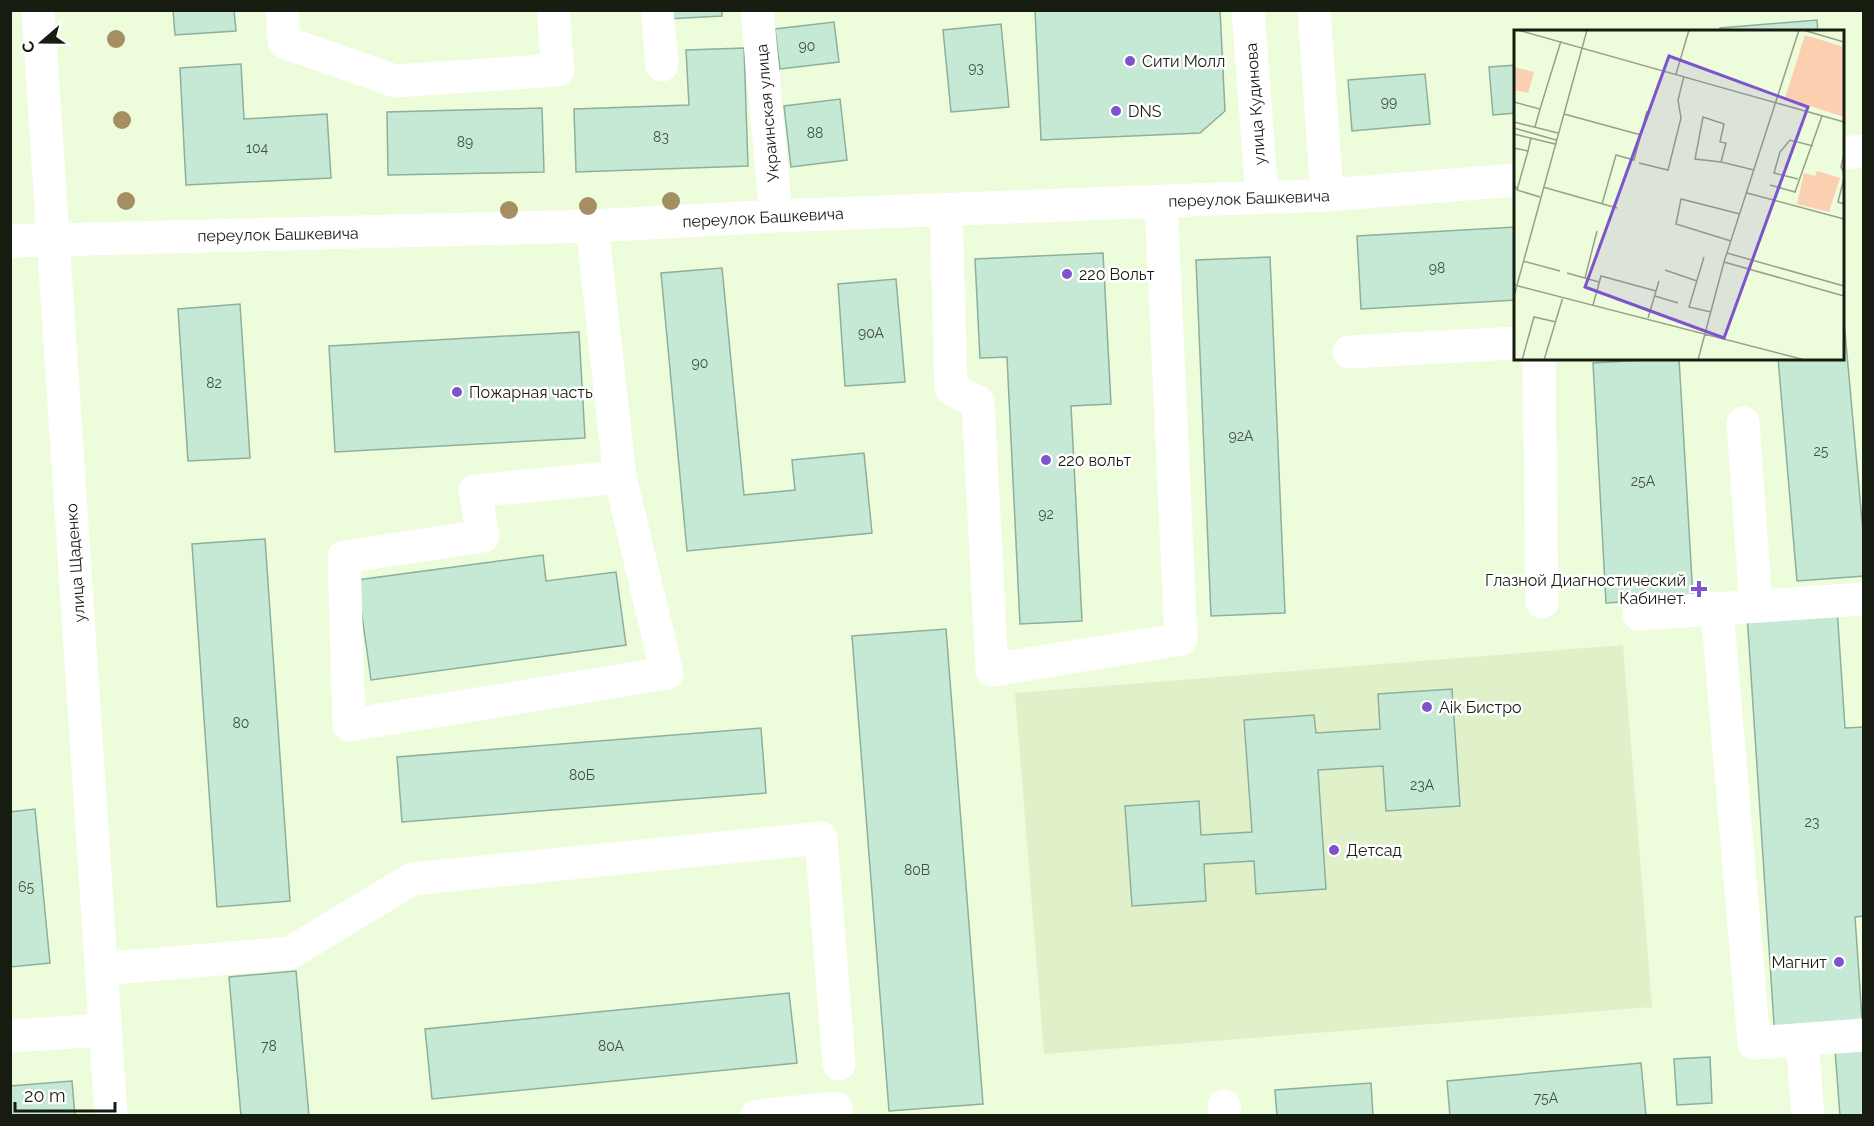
<svg xmlns="http://www.w3.org/2000/svg" width="1874" height="1126" viewBox="0 0 1874 1126" font-family="Raleway,sans-serif">
	<style>
		.built { fill: #e0f1c9 }
		.building { fill: #c6e9d5; stroke: #8daf9c; stroke-width: 1.5 }
		.lines { fill: none; stroke-linecap: round; stroke-linejoin: round }
		.minor { stroke: #fff; stroke-width: 33 }
		.tree { fill: #a48f63 }
		.poi-dot { fill: #7e54cd; stroke: #fff; stroke-width: 2 }
		.labels { text-anchor: middle; stroke-width: 5; stroke-linejoin: round; paint-order: stroke }
		.number-label { font-size: 14px; fill: #434f41 }
		.poi-label { font-size: 16px; fill: #171c10; stroke: #fff; text-anchor: start }
		.street-label { font-size: 16px; fill: #171c10; stroke: #fff }
		.inset-road { fill: none; stroke: #97a289; stroke-width: 1.5 }
		.view { fill: #7e54cd; fill-opacity: 0.15; stroke: #7e54cd; stroke-width: 3 }
		.inset-edge { fill: none; stroke: #171c10; stroke-width: 3 }
	</style>
	<rect width="100%" height="100%" fill="#edfcda"/>
	<path class="built" d="M1623 645 1652 1007 1044 1054 1015 693Z"/>
	<path class="building" d="M173 10H234L236 31 175 35Z
		M666 10H722V16L666 19Z
		M1035 10H1220L1225 111 1200 133 1041 140Z
		M1817 20 1818 32H1720V28Z
		M834 22 839 62 780 69 775 29Z
		M1001 24 1009 107 951 112 943 30Z
		M744 48 748 166 576 172 574 109 689 105 686 50Z
		M241 64 244 119 327 114 331 178 186 185 180 68Z
		M1516 65V113L1493 115 1489 67Z
		M1425 74 1430 124 1352 131 1348 80Z
		M840 99 847 160 791 167 784 106Z
		M542 108 544 172 388 175 387 112Z
		M1516 227V300L1361 309 1357 236Z
		M1103 253 1111 404 1071 406 1082 621 1020 624 1007 357 980 358 975 259Z
		M1270 257 1285 613 1211 616 1196 260Z
		M722 268 744 495 795 490 792 460 864 453 872 533 687 551 661 273Z
		M896 279 905 382 845 386 838 284Z
		M1842 299 1864 543V576L1797 581 1778 358H1842Z
		M240 304 250 458 188 461 178 309Z
		M579 332 585 438 335 452 329 346Z
		M1679 358 1693 598 1606 603 1593 363Z
		M265 539 290 901 217 907 192 544Z
		M543 555 546 581 616 572 626 645 371 680 357 580Z
		M1837 608 1845 728 1864 727V916L1855 917 1863 1033 1775 1039 1747 614Z
		M946 629 983 1104 889 1111 852 636Z
		M1452 689 1460 806 1386 811 1383 766 1318 770 1326 889 1256 894 1254 861 1204 864 1206 901 1132 906 1125 806 1199 801 1201 835 1252 832 1244 720 1314 715 1316 733 1380 729 1378 694Z
		M761 728 766 793 402 822 397 757Z
		M35 809 50 963 10 967V812Z
		M296 971 309 1116H241L229 977Z
		M789 993 797 1063 432 1099 425 1029Z
		M1864 1048V1116H1840L1835 1050Z
		M1710 1057 1712 1103 1677 1105 1674 1059Z
		M1641 1063 1646 1116H1450L1447 1081Z
		M72 1081 75 1116H10V1086Z
		M1371 1083 1373 1116H1277L1275 1090Z"/>
	<g class="lines">
		<path class="minor" d="M38 10 111 1116
			M282 10 284 42 395 81 558 70 553 10
			M657 10 662 65
			M757 10 776 216
			M1248 10 1262 197
			M1314 10 1327 195
			M1842 153 1864 151
			M946 210 951 389 978 402 992 670 1181 639 1161 201
			M592 226 620 477 475 491 483 536 344 557 349 725 667 673 620 477
			M10 241 592 226 776 216 1327 195 1516 180
			M1349 352 1516 343
			M1539 358 1542 602
			M1743 423 1756 606
			M1717 609 1754 1043 1864 1035
			M1639 614 1864 599
			M101 969 290 953 412 879 821 838 839 1064
			M10 1036 104 1030
			M1802 1040 1808 1116
			M1224 1106 1225 1116
			M757 1116 836 1108 837 1116"/>
	</g>
	<g class="tree">
		<circle cx="116" cy="39" r="9"/>
		<circle cx="122" cy="120" r="9"/>
		<circle cx="126" cy="201" r="9"/>
		<circle cx="671" cy="201" r="9"/>
		<circle cx="588" cy="206" r="9"/>
		<circle cx="509" cy="210" r="9"/>
	</g>
	<g class="poi-dot">
		<circle cx="1130" cy="61" r="6"/>
		<circle cx="1116" cy="111" r="6"/>
		<circle cx="1067" cy="274" r="6"/>
		<circle cx="457" cy="392" r="6"/>
		<circle cx="1046" cy="460" r="6"/>
		<path d="M1696 580h6v6h6v6h-6v6h-6v-6h-6v-6h6z"/>
		<circle cx="1427" cy="707" r="6"/>
		<circle cx="1334" cy="850" r="6"/>
		<circle cx="1839" cy="962" r="6"/>
	</g>
	<g class="labels">
		<g class="number-label">
			<text x="807" y="51">90</text>
			<text x="976" y="73">93</text>
			<text x="1389" y="107">99</text>
			<text x="815" y="138">88</text>
			<text x="661" y="142">83</text>
			<text x="465" y="147">89</text>
			<text x="257" y="153">104</text>
			<text x="1437" y="273">98</text>
			<text x="871" y="338">90А</text>
			<text x="700" y="368">90</text>
			<text x="214" y="388">82</text>
			<text x="1241" y="441">92А</text>
			<text x="1821" y="456">25</text>
			<text x="1643" y="486">25А</text>
			<text x="1046" y="519">92</text>
			<text x="241" y="728">80</text>
			<text x="582" y="780">80Б</text>
			<text x="1422" y="790">23А</text>
			<text x="1812" y="827">23</text>
			<text x="917" y="875">80В</text>
			<text x="26" y="892">65</text>
			<text x="269" y="1051">78</text>
			<text x="611" y="1051">80А</text>
			<text x="1546" y="1103">75А</text>
		</g>
		<g class="poi-label">
			<text x="1142" y="67">Сити Молл</text>
			<text x="1128" y="117">DNS</text>
			<text x="1079" y="280">220 Вольт</text>
			<text x="469" y="398">Пожарная часть</text>
			<text x="1058" y="466">220 вольт</text>
			<text x="1686" y="586" text-anchor="end">Глазной Диагностический<tspan x="1686" dy="18">Кабинет.</tspan></text>
			<text x="1439" y="713">Aik Бистро</text>
			<text x="1346" y="856">Детсад</text>
			<text x="1827" y="968" text-anchor="end">Магнит</text>
		</g>
		<g class="street-label">
			<text transform="translate(1255 104) rotate(-94)" y="6">улица Кудинова</text>
			<text transform="translate(767 113) rotate(-95)" y="6">Украинская улица</text>
			<text transform="translate(1249 198) rotate(-2)" y="6">переулок Башкевича</text>
			<text transform="translate(763 217) rotate(-3)" y="6">переулок Башкевича</text>
			<text transform="translate(278 234) rotate(-1)" y="6">переулок Башкевича</text>
			<text transform="translate(75 563) rotate(-94)" y="6">улица Щаденко</text>
		</g>
	</g>
	<g transform="translate(1514 30)">
		<rect width="330" height="330" fill="#edfcda"/>
		<path d="M291 5 330 17V87L271 68ZM303 141 326 148 315 182 283 174 290 143 301 146Z" fill="#fad0b0"/>
		<path d="M0 37 20 42 14 63 0 60Z" fill="#fad0b0"/>
		<path class="inset-road" d="M4 0 330 92M289 0 330 12M162 44 175 0M0 72 26 79 21 97M26 79 47 11M50 84 127 105M0 92 44 103M0 98 42 110M0 104 41 114M0 118 14 121 17 108M330 124 327 137 330 143M207 132 181 129 189 87 210 94 206 112 212 113 207 132 240 140M125 133 154 140 167 88 164 70 170 46M330 148 324 172 330 174M284 149 260 143 266 122 276 110 299 116M0 154 3 160 26 167M256 155 281 162 308 86M29 157 103 178M3 160 14 121M233 163 330 189M88 174 102 125 120 130 133 81M217 211 162 194 167 169 226 184M213 223 330 256M190 227 175 277 197 282M9 231 46 241M210 232 330 266M151 240 183 251M53 243 85 252M71 248 83 201M0 255 291 330M0 266 73 0M141 266 164 273M79 275 87 246 142 261M134 288 145 251M8 330 20 287 42 292M30 330 49 267M184 330 210 232 285 0"/>
		<path class="view" d="M155 26 294 77 210 308 71 257Z"/>
		<rect width="330" height="330" class="inset-edge"/>
	</g>
	<rect width="1874" height="1126" fill="none" stroke="#171c10" stroke-width="24"/>
	<g transform="translate(42 42) rotate(250)" stroke="#ffffff" stroke-width="4.5" paint-order="stroke">
	<path d="M0-4.5L10 22L0 15L-10 22Z" fill="#171c10"/>
	<text y="-9" font-size="16" font-weight="bold" text-anchor="middle" fill="#171c10">С</text>
	</g>
	<path d="M15 1102v9h100v-9" fill="none" stroke="#171c10" stroke-width="3"/>
	<text x="24" y="1102" font-size="18" fill="#171c10" stroke="#ffffff" stroke-width="4.5" paint-order="stroke">20 m</text>
</svg>
